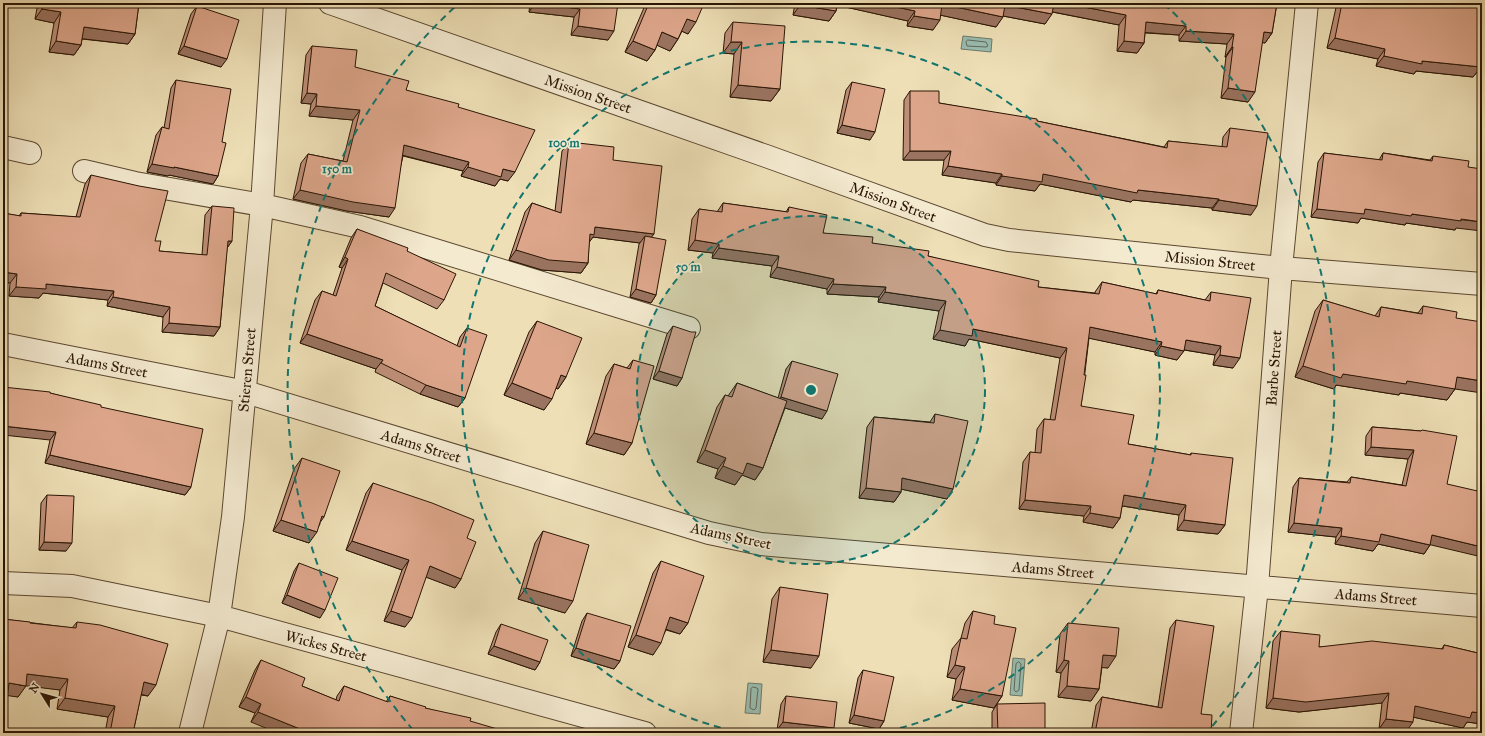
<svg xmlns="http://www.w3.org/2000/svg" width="1485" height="736" viewBox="0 0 1485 736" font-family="'IM FELL Great Primer',serif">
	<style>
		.water { fill: #99bcaf; stroke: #6d796b }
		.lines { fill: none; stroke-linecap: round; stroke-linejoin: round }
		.shore { stroke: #62685a; stroke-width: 1 }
		.minor-casing { stroke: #5b4830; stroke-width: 24 }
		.minor { stroke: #f4ead0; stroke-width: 22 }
		.wall { fill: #be8f78; stroke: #2a1504 }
		.shaded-wall { fill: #9b7461; stroke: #2a1504 }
		.building { fill: #dda68b; stroke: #2a1504 }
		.ring { fill: none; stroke: #0f766e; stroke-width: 2; stroke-dasharray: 7 5 }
		.labels { text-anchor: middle; stroke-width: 3.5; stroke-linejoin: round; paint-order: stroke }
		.street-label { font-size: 15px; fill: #2a1504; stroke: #f4ead0 }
		.centre { fill: #0f766e; stroke: #f4ead0; stroke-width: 2 }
		.ring-label { font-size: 12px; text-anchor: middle; font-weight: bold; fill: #0f766e; stroke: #f4ead0; stroke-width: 3.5; stroke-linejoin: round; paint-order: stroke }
	</style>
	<rect width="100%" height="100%" fill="#eedfb6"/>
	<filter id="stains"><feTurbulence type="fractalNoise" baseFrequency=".005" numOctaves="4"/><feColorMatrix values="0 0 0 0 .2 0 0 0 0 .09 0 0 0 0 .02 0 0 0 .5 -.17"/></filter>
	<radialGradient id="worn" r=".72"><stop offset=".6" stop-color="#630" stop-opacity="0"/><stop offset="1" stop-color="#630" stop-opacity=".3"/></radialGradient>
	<path class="water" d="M963 36 992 39 991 52 961 49Z
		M1013 658 1025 659 1022 696 1010 695Z
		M748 683 762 684 760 714 745 713Z"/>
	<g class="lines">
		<path class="shore" d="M968 40 986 42 988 46 986 47 967 46 966 42Z
			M1019 662 1021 664 1019 690 1016 692 1014 690 1016 664Z
			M753 687 757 688 758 689 756 708 754 710 750 708 751 689Z"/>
		<defs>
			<path id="minor" d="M330 3 766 156 985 235 1009 240 1281 268 1482 284
				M3 147 30 153
				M84 171 135 183 262 205 360 227 689 328
				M3 344 246 392 709 533 761 544 1482 606
				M3 583 72 586 219 616 645 733
				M190 733 219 616 233 517 262 205 275 3
				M1241 733 1257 587 1281 268 1307 3"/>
		</defs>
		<use href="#minor" class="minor-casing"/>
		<use href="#minor" class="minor"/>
	</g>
	<path class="wall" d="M38 3H139L135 34 128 44 82 39 81 45 74 55 49 52 54 23 35 19Z
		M528 3H618L608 40 571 35 574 17 529 12 530 3Z
		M646 3H702L688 34 682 31 678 39 670 51 657 45 655 50 647 61 625 52Z
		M795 3H1277L1272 33 1265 43 1262 42 1248 102 1221 98 1226 57H1225L1227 44 1179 41V35L1145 33 1144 43 1137 53 1117 51 1119 25 1052 12 1045 24 1003 16 996 27 940 15 933 30 907 26 908 21 837 5 836 11 829 21 793 15Z
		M1337 3H1482L1481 67 1473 77 1416 71 1414 74 1376 66 1378 59 1327 48Z
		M197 6 221 67 178 54 191 14Z
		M733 22 780 89 771 101 730 97 734 54 723 53 725 33Z
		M312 46 355 67 406 90 458 107 508 181 500 179 495 186 461 176 463 171 403 156 389 217 347 211 293 199 301 163 308 154 343 161 353 120 309 116 311 104 301 103 306 55Z
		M176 80 222 142 218 176 213 184 169 175 168 176 147 172 156 135 162 127 164 128 171 88Z
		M852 82 870 140 837 133 846 90Z
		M910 91 939 103 1037 121 1164 147 1168 141 1222 147 1223 137 1230 128 1251 215 1212 210V208L1133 200 1131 202 1040 184 1035 191 996 185V183L942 175 944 160H903L904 100Z
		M569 142 613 160 654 234 651 237 656 295 651 303 630 297 639 244 640 243 593 237 589 242 588 263 581 273 542 270 509 260 525 212 532 203 555 211 562 151Z
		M1324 153 1379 160 1383 153 1430 160 1433 156 1456 228 1455 230 1406 223 1405 225 1361 218 1358 223 1311 217 1318 162Z
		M91 175 155 241 159 251 202 255 205 215 212 206 232 241 227 248 220 327 214 336 162 332 163 317 107 306 108 300 43 293 39 298 9 296 10 283 3 282V213L19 216 21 213 76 217 85 184Z
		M723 203 786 212 789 207 823 233 872 243 928 256 1038 287 1095 293V292L1102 282 1156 294 1158 290 1205 300 1211 292 1233 368 1213 365 1215 355 1184 350 1177 360 1155 355V352L1089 338 1081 406 1128 444 1191 455V453L1225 525 1218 534 1177 530 1179 515 1122 506 1120 518 1113 528 1083 522 1084 516 1019 509 1023 462 1030 452 1035 453 1037 429 1044 419 1050 420 1060 358 969 339 965 346 933 339 939 311 878 302 879 297 827 294V289L770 277 772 266 712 258 713 253 688 250 692 219 699 209 717 212Z
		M357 229 407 251 444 300 437 309 383 283 375 306 457 346 460 337 467 328 465 398 458 407 420 394 375 372 376 369 300 343 315 300 322 291 333 295 342 268 339 267 351 238Z
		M1323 300 1375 316 1381 307 1418 313 1423 306 1456 318 1455 389 1447 400 1400 393 1399 395 1336 385 1334 389 1295 377 1315 311Z
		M537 321 566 377 558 389 556 388 544 410 504 395 529 332Z
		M673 326 682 378 677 386 653 379 667 334Z
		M633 360 632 443 624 455 586 444 606 376 614 364 627 368Z
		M792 361 822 419 785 408 763 468 755 480 742 475 735 485 715 478 718 469 697 462 717 407 725 395 728 396 737 383 778 398 786 369Z
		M50 393 101 407 191 487 185 495 45 463 50 440Z
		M935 414 947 499 901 489V492L894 502 859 498 867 427 874 417 930 422Z
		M1372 427 1421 431 1422 430 1430 545 1424 554 1378 544 1373 551 1335 544 1336 537 1288 532 1293 487 1299 478 1347 482 1351 477 1402 485 1408 459 1365 455 1366 436Z
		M302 458 320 524 309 543 273 531 294 469Z
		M373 483 467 538 461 579 455 588 426 577 405 627 384 621 402 570 346 550 366 493Z
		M47 495 66 551 39 550 41 503Z
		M543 531 565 613 518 599 535 543Z
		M661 561 688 623 680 634 666 630 653 655 628 647 653 573Z
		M299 563 320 618 282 603 294 571Z
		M780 587 811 668 763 662 772 599Z
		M973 611 994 624 1002 696 994 708 952 700 956 679 947 677 952 649 961 638 965 623Z
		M587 613 620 661 614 669 571 656 582 621Z
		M3 619 72 628 77 622 148 696 141 695 133 733H105L108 717 57 709 60 690 26 685 18 697 8 695Z
		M1176 620 1201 714 1211 733H1091L1096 705 1102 697 1158 707 1170 628Z
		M1068 623 1108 668 1102 667 1099 689 1091 701 1058 697 1061 673 1056 672 1060 634Z
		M501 624 540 662 535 670 488 654 496 632Z
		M1281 631 1319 647 1442 649 1444 645 1482 654V724L1467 722 1463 728 1413 717 1406 732 1379 729 1382 703 1299 712 1266 708 1273 641Z
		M261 660 302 686 336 700 337 696 344 686 386 702 390 696 425 708 470 721 251 722 255 713 239 707 255 670Z
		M863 670 884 721 879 729 849 723 858 678Z
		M786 696 831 733 777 730 781 704Z
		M997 704 1045 733H992V712Z"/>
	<path class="shaded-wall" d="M535 3 580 9 574 17 529 12Z
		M833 3H878L915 11 908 21 832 4Z
		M1053 3H1063L1126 15 1119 25 1048 11Z
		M942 4 1003 17 996 27 935 14Z
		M800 5 836 11 829 21 793 15Z
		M1005 5 1052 14 1045 24 998 15Z
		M42 9 61 12 54 23 35 19Z
		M914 16 940 20 933 30 907 26Z
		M687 19 696 22 688 34 679 30Z
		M1146 22 1186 26 1179 35 1139 32Z
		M578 26 614 31 608 40 571 35Z
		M84 27 135 34 128 44 76 38Z
		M1186 31 1234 34 1227 44 1179 41Z
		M662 32 678 39 670 51 654 44Z
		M1264 32 1272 33 1265 43 1257 42Z
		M1335 38 1385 49 1378 59 1327 48Z
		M56 41 81 45 74 55 49 52Z
		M633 41 655 50 647 61 625 52Z
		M1124 41 1144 43 1137 53 1117 51Z
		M731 42H742L734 54 723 53Z
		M184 46 227 59 221 67 178 54Z
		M1232 47H1233L1226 57H1225Z
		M1384 56 1422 61 1481 67 1473 77 1416 71 1414 74 1376 66Z
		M738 85 780 89 771 101 730 97Z
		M1228 88 1255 92 1248 102 1221 98Z
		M307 93 317 94 311 104 301 103Z
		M316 106 360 110 353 120 309 116Z
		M842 125 875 132 870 140 837 133Z
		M404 145 469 162 463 171 398 154Z
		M910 151H951L944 160H903Z
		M152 164 174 167 218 176 213 184 169 175 168 176 147 172Z
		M948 166 1002 174 996 183 942 175Z
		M468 167 503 169 515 172 508 181 500 179 495 186 461 176Z
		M1043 174 1138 190 1219 199 1212 208 1133 200 1131 202 1040 184 1035 191 996 185 1002 176Z
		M300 190 395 208 389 217 347 211 293 199Z
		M1219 200 1257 206 1251 215 1212 210Z
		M1317 209H1365L1482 222V231L1456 228 1455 230 1406 223 1405 225 1361 218 1358 223 1311 217Z
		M595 227 654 234 647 243 645 236 640 243 593 237 588 244H583Z
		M695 240 719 244 713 253 688 250Z
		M228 241H232L225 251Z
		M719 248 779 256 772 266 712 258Z
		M516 250 588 263 581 273 542 270 509 260Z
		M345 257 348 259 342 268 339 267Z
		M777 267 834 279 827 289 770 277Z
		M3 272 17 274 10 283 3 282Z
		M46 284 114 291 108 300 43 293 39 298 9 296 16 287Z
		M833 284 886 287 879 297 827 294Z
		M636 289 656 295 651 303 630 297Z
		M885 292 946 301 939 311 878 302Z
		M113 297 170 307 163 317 107 306Z
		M169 323 220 327 214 336 162 332Z
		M1090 327 1162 342 1155 352 1083 337Z
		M973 329 1067 348 1060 358 969 339 965 346 933 339 940 330Z
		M307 334 383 360 376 369 300 343Z
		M1186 340 1221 346 1215 355 1179 349Z
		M1161 346 1184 351 1177 360 1155 355Z
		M1220 355 1240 358 1233 368 1213 365Z
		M1303 366 1343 374 1407 381 1457 377 1482 381V393L1455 389 1447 400 1400 393 1399 395 1336 385 1334 389 1295 377Z
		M659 371 682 378 677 386 653 379Z
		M561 375 566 377 558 389 553 387Z
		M512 383 552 399 544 410 504 395Z
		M426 385 465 398 458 407 420 394Z
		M781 397 827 411 822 419 775 405Z
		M3 426 56 432 50 440 3 435Z
		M594 433 632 443 624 455 586 444Z
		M1371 447 1414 450 1408 459 1365 455Z
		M705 450 726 458 718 469 697 462Z
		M50 455 191 487 185 495 45 463Z
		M747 463 763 468 755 480 742 475 735 485 715 478 723 466Z
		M902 478 953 489 947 499 896 488Z
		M866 488 901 492 894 502 859 498Z
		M1124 495 1186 505 1179 515 1117 505Z
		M1025 500 1091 506 1084 516 1019 509Z
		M1090 513 1120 518 1113 528 1083 522Z
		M322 516 324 517 316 528Z
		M281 520 317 532 309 543 273 531Z
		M1184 520 1225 525 1218 534 1177 530Z
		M1294 523 1342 528 1336 537 1288 532Z
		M1381 534 1430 545 1424 554 1378 544 1373 551 1335 544 1341 536Z
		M1432 535 1482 547V557L1427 544Z
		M352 541 409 560 402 570 346 550Z
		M44 542 72 543 66 551 39 550Z
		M430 566 461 579 455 588 423 576Z
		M526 588 573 601 565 613 518 599Z
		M287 595 325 610 320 618 282 603Z
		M391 611 412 618 405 627 384 621Z
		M670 617 688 623 680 634 662 628Z
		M636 635 661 643 653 655 628 647Z
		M494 646 540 662 535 670 488 654Z
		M576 648 620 661 614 669 571 656Z
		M771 650 819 656 811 668 763 662Z
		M1103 655 1116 656 1108 668 1095 667Z
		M1064 660 1069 661 1061 673 1056 672Z
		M955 665 965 667 956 679 947 677Z
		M27 674 68 679 60 690 19 685Z
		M144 682 156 685 148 696 136 693Z
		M9 683 26 686 18 697 3 695Z
		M1067 686 1099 689 1091 701 1058 697Z
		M960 689 1002 696 994 708 952 700Z
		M1389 693 1382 703 1299 712 1266 708 1273 698Z
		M246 697 261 704 255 713 239 707Z
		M65 698 115 706 108 717 57 709Z
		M1415 706 1482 713V724L1467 722 1463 728 1408 716Z
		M258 712 310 733H278L251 722Z
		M854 715 884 721 879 729 849 723Z
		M1386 719 1413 722 1406 732 1379 729Z
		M783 722 834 728 831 733H801L777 730Z"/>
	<path class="building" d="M43 3H139L135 34 84 27 81 45 56 41 61 12 42 9Z
		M535 3H618L614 31 578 26 580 9Z
		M649 3H702V8L696 22 687 19 678 39 662 32 655 50 633 41Z
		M800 3H837L836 11 800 5Z
		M878 3H1054L1052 14 1005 5 1003 17 942 4 940 20 914 16 915 11Z
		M1063 3H1277L1272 33 1264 32 1255 92 1228 88 1233 47H1232L1234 34 1186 31V26L1146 22 1144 43 1124 41 1126 15Z
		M1342 3H1482V56L1481 67 1422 61V64L1384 56 1385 49 1335 38Z
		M197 6 239 20 227 59 184 46Z
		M733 22 785 26 780 89 738 85 742 42H731Z
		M312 46 357 50 355 67 409 81 406 90 459 104 458 107 535 130 515 172 503 169 501 177 468 167 469 162 404 145 395 208 353 202 300 190 308 154 347 162 360 110 316 106 317 94 307 93Z
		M3 72H5L3 86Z
		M176 80 231 89 222 142 226 143 218 176 174 167V168L152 164 162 127 169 129Z
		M852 82 885 89 875 132 842 125Z
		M910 91H939V103L1037 119V121L1167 148 1168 141 1227 147 1230 128 1268 133 1257 206 1219 200V199L1138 190 1137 193 1043 174 1042 182 1002 176V174L948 166 951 151H910Z
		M569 142 614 147 613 160 662 166 654 234 595 227 594 235 590 234 588 263 549 260 516 250 532 203 561 213Z
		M1324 153 1382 160 1383 153 1432 161 1433 156 1469 161 1468 167 1482 169V222L1461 219V221L1412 214 1411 216 1365 209 1364 214 1317 209Z
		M91 175 139 186 168 191 155 241H161L159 251 207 255 212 206 234 208 232 241H228L220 327 169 323 170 307 113 297 114 291 46 284V289L16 287 17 274 3 272V213L21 216V213L80 217Z
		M723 203 788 212 789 207 827 215 823 233 873 237 872 243 929 251 928 256 1039 281 1038 287 1099 294 1102 282 1157 294 1158 290 1210 301 1211 292 1251 298 1240 358 1220 355 1221 346 1186 340 1184 351 1161 346 1162 342 1090 327 1084 375H1086L1081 406 1134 415 1128 444 1191 455V453L1233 458 1225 525 1184 520 1186 505 1124 495 1120 518 1090 513 1091 506 1025 500 1030 452 1041 453 1044 419 1055 420 1067 348 973 329 972 336 940 330 946 301 885 292 886 287 833 284 834 279 777 267 779 256 719 248V244L695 240 699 209 722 212Z
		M357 229 408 248 407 251 456 274 444 300 386 273 375 306 460 347 467 328 487 335 465 398 426 385 381 363 383 360 307 334 322 291 336 296 348 259 345 257Z
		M645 236 666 240 656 295 636 289Z
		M1323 300 1379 317 1381 307 1422 314 1423 306 1457 312 1456 318 1482 322V381L1457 377 1455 389 1407 381 1406 384 1343 374 1341 378 1303 366Z
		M537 321 582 338 566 377 561 375 552 399 512 383Z
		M673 326 691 332H696L682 378 659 371Z
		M633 360 654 366 632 443 594 433 614 364 630 369Z
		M792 361 838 374 827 411 781 397Z
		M737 383 787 401 763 468 747 463 743 474 723 466 726 458 705 450 725 395 732 397Z
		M3 387 50 392V393L101 405V407L203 429 191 487 50 455 56 432 3 426Z
		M935 414 968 421 953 489 902 478 901 492 866 488 874 417 934 423Z
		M1372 427 1421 431 1422 430 1457 436 1447 484 1482 492V547L1432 535 1430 545 1381 534 1379 542 1341 536 1342 528 1294 523 1299 478 1350 483 1351 477 1406 486 1414 450 1371 447Z
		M302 458 340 471 324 517 322 516 317 532 281 520Z
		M373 483 432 503 474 520 467 538 476 542 461 579 430 566 412 618 391 611 409 560 352 541Z
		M47 495 74 496 72 543 44 542Z
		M543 531 589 545 573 601 526 588Z
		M661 561 704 576 688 623 670 617 661 643 636 635Z
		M299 563 338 578 325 610 287 595Z
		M780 587 828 594 819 656 771 650Z
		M973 611 995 616 994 624 1016 628 1002 696 960 689 965 667 955 665 961 638 967 639Z
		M587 613 631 626 620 661 576 648Z
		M3 619 30 622V623L76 628 77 622 100 625 168 644 156 685 144 682 133 733H110L115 706 65 698 68 679 27 674 26 686 9 683 3 731Z
		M1176 620 1214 626 1201 714 1212 715 1211 733H1095L1102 697 1162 708Z
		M1068 623 1119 628 1116 656 1103 655 1099 689 1067 686 1069 661 1064 660Z
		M501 624 548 640 540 662 494 646Z
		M1281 631 1320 635 1319 647 1372 641 1443 649 1444 645 1482 654V713L1472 712 1470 718 1415 706 1413 722 1386 719 1389 693 1306 702 1273 698Z
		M261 660 305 678 302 686 339 701 344 686 388 702 390 696 426 707 425 708 471 718 470 721 511 733H310L258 712 261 704 246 697Z
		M863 670 894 677 884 721 854 715Z
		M786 696 837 702 834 728 783 722Z
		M1045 703V733H998L997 704Z"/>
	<circle cx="811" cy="390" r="174" fill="#0f766e" fill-opacity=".12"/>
	<g class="ring">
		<circle cx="811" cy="390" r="174"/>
		<path d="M744 733A349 349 0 1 1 878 733"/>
		<path d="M413 730A523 523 0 0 1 458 4M1164 4A523 523 0 0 1 1209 730"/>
	</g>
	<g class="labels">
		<g class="street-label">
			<text transform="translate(588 94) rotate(19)" y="5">Mission Street</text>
			<text transform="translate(893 202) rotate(20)" y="5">Mission Street</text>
			<text transform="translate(1210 261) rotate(6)" y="5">Mission Street</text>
			<text transform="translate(107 365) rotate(11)" y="5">Adams Street</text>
			<text transform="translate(1274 368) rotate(-86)" y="5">Barbe Street</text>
			<text transform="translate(247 370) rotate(-85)" y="5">Stieren Street</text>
			<text transform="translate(421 446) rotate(17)" y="5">Adams Street</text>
			<text transform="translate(731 536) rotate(12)" y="5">Adams Street</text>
			<text transform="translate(1053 570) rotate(5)" y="5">Adams Street</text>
			<text transform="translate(1376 597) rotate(5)" y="5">Adams Street</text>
			<text transform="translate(326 646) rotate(15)" y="5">Wickes Street</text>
		</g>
	</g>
	<circle cx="811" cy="390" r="6" class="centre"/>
	<g class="ring-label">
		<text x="564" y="147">100 m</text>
		<text x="337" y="173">150 m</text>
		<text x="688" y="271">50 m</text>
	</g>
	<rect width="1485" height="736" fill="none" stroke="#eedfb6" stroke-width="16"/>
	<rect x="4" y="4" width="1477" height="728" fill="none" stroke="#2a1504" stroke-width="2"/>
	<rect x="8" y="8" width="1469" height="720" fill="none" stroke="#2a1504"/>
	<g transform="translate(42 694) rotate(307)" stroke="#f4ead0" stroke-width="3" paint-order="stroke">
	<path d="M0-3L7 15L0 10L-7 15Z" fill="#2a1504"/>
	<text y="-6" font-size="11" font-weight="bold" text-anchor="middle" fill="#2a1504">N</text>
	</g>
	<rect width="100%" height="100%" filter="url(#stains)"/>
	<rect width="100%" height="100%" fill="url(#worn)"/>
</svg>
